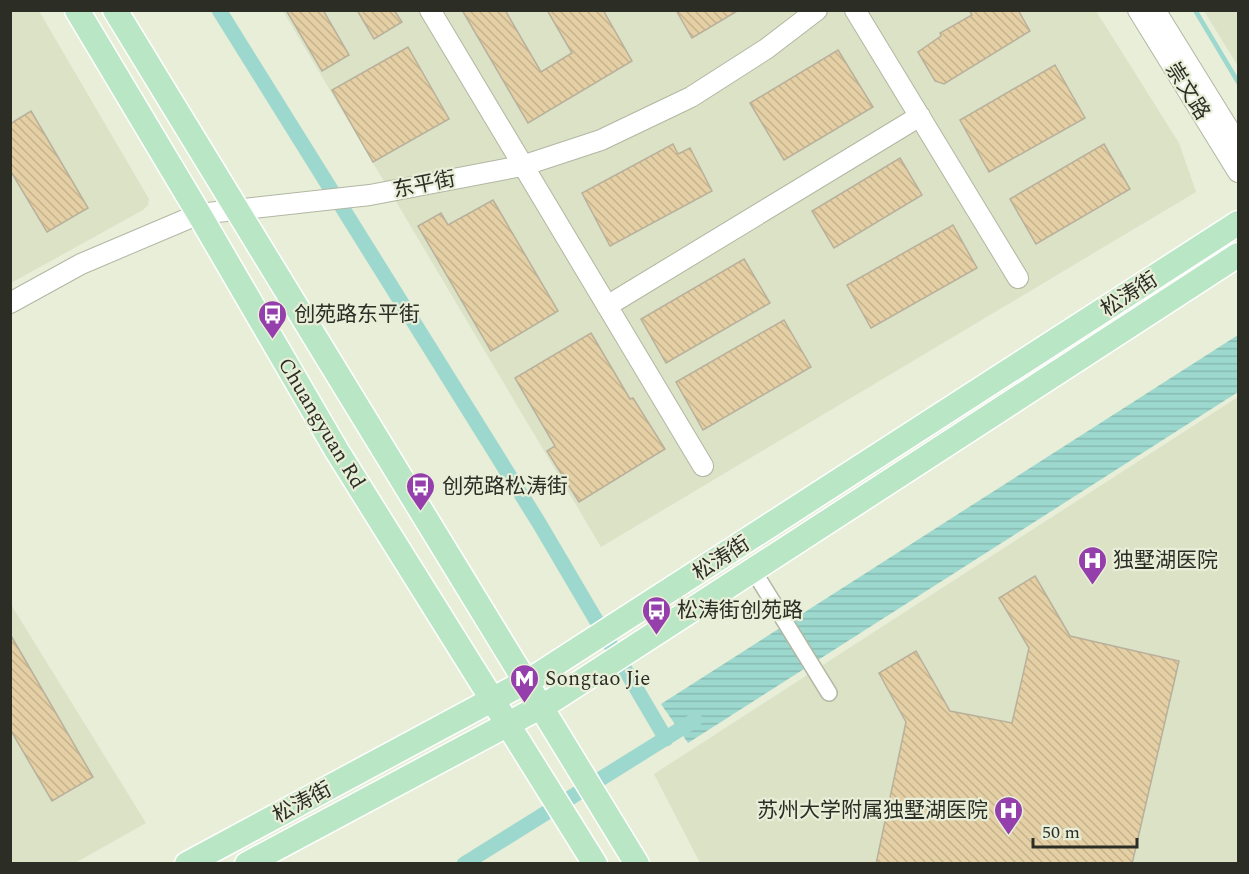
<svg xmlns="http://www.w3.org/2000/svg" width="1249" height="874" viewBox="0 0 1249 874" font-family="Spectral,'Noto Sans SC',serif">
	<style>
		.built { fill: #dbe2c6 }
		.water { fill: url(#water-rules) }
		.lines { fill: none; stroke-linecap: round; stroke-linejoin: round }
		.stream { stroke: #9dd8ce; stroke-width: 4.5 }
		.canal { stroke: #9dd8ce; stroke-width: 15 }
		.building { fill: url(#building-back-hatch); stroke: #b9b09c; stroke-width: 1.5 }
		.minor-casing { stroke: #b1b7a2; stroke-width: 18 }
		.tertiary-casing { stroke: #b1b7a2; stroke-width: 22 }
		.primary-casing { stroke: #fff; stroke-width: 27 }
		.minor { stroke: #fff; stroke-width: 15 }
		.tertiary { stroke: #fff; stroke-width: 20 }
		.primary { stroke: #b9e6c4; stroke-width: 24 }
		.labels { text-anchor: middle; stroke-width: 4.5; stroke-linejoin: round; paint-order: stroke }
		.street-label { font-size: 21px; fill: #2c2e26; stroke: #e8eed8 }
		.poi-label { font-size: 21px; fill: #2c2e26; stroke: #e8eed8; text-anchor: start }
	</style>
	<defs>
		<pattern id="water-rules" width="6" height="5" patternUnits="userSpaceOnUse" patternTransform="scale(1.5)"><rect width="6" height="5" fill="#9dd8ce"/><path d="M0 2.5h6" fill="none" stroke="#87bab1"/></pattern>
		<pattern id="building-back-hatch" width="6" height="6" patternUnits="userSpaceOnUse" patternTransform="scale(1.5)"><rect width="6" height="6" fill="#e4d0a4"/><path d="M-1 5l2 2M0 0l6 6M5-1l2 2" fill="none" stroke="#c4b38d"/></pattern>
	</defs>
	<rect width="100%" height="100%" fill="#e8eed8"/>
	<path class="built" d="M11 11H39L149 199 148 205 143 210 11 283Z
		M283 11H1096L1179 143 1196 192 601 547Z
		M1204 11H1238V66Z
		M1238 397V863H700L654 774Z
		M10 603 146 823 75 863H11Z"/>
	<path class="water" d="M1238 335V392L688 743 661 704Z"/>
	<g class="lines">
		<path class="stream" d="M1195 10 1238 82"/>
		<path class="canal" d="M219 10 539 523 666 739
			M464 864 695 720"/>
	</g>
	<path class="building" d="M286 10H323L349 55 322 71Z
		M357 10H394L402 22 374 39Z
		M462 10H505L541 72 572 53 547 10H603L632 61 528 123Z
		M676 10H739L692 38Z
		M969 10H1018L1030 31 944 84 935 81 918 52 941 36 940 33 972 15Z
		M408 47 449 119 373 162 332 90Z
		M838 50 873 107 784 160 750 103Z
		M1055 65 1085 118 989 172 960 120Z
		M31 111 88 208 47 232 10 170V124Z
		M673 144 678 154 690 148 712 191 610 246 582 193Z
		M1104 144 1130 189 1036 244 1010 199Z
		M900 158 922 195 834 248 812 211Z
		M493 200 558 311 491 351 418 226 441 213 448 225Z
		M953 225 977 268 871 328 847 285Z
		M744 259 770 303 666 363 641 319Z
		M784 320 811 367 703 430 676 382Z
		M591 333 630 399 633 398 665 449 579 502 547 451 555 446 515 378Z
		M1035 576 1070 636 1179 661 1132 864H876L906 722 879 673 916 651 950 711 1012 723 1029 648 999 598Z
		M10 634 93 777 52 801 10 729Z"/>
	<g class="lines">
		<defs>
			<path id="minor" d="M753 570 829 693"/>
			<path id="tertiary" d="M430 10 703 466
				M855 10 1018 278
				M1138 10 1238 172
				M1155 10 1238 144
				M10 303 81 264 199 214 370 195 522 166 601 140 691 97 766 49 817 10
				M607 306 920 116"/>
			<path id="primary" d="M77 10 199 214 337 451 595 864
				M115 10 637 864
				M187 864 538 675 1238 223
				M247 864 553 700 1238 255"/>
		</defs>
		<use href="#minor" class="minor-casing"/>
		<use href="#tertiary" class="tertiary-casing"/>
		<use href="#primary" class="primary-casing"/>
		<use href="#minor" class="minor"/>
		<use href="#tertiary" class="tertiary"/>
		<use href="#primary" class="primary"/>
	</g>
	<defs>
		<symbol id="bus-pin" viewBox="-11 -11 22 30"><path d="M0 17L-7.5 6A9.5 9.5 0 1 1 7.5 6Z" fill="#943fac" stroke="#e8eed8"/><path d="M-5-6H5V4H4V6H2V4H-2V6H-4V4H-5ZM-3.5-4V0h7V-4ZM-3.5 1.2v1.5H-2V1.2ZM2 1.2v1.5H3.5V1.2Z" fill="#fff"/></symbol>
		<symbol id="hospital-pin" viewBox="-11 -11 22 30"><path d="M0 17L-7.5 6A9.5 9.5 0 1 1 7.5 6Z" fill="#943fac" stroke="#e8eed8"/><path d="M-5-5h3v3.5h4V-5h3V5h-3V1.5h-4V5h-3Z" fill="#fff"/></symbol>
		<symbol id="metro-pin" viewBox="-11 -11 22 30"><path d="M0 17L-7.5 6A9.5 9.5 0 1 1 7.5 6Z" fill="#943fac" stroke="#e8eed8"/><path d="M-5.5 5V-5H-3L0 0L3-5H5.5V5H3V-.5L0 4L-3-.5V5Z" fill="#fff"/></symbol>
	</defs>
	<g fill-rule="evenodd">
		<use href="#bus-pin" x="256" y="298" width="33" height="45"/>
		<use href="#bus-pin" x="404" y="470" width="33" height="45"/>
		<use href="#hospital-pin" x="1076" y="544" width="33" height="45"/>
		<use href="#bus-pin" x="640" y="594" width="33" height="45"/>
		<use href="#metro-pin" x="508" y="662" width="33" height="45"/>
		<use href="#hospital-pin" x="992" y="794" width="33" height="45"/>
	</g>
	<g class="labels">
		<g class="street-label">
			<text transform="translate(1188 91) rotate(58)" y="7">崇文路</text>
			<text transform="translate(424 184) rotate(-11)" y="7">东平街</text>
			<text transform="translate(1129 294) rotate(-33)" y="7">松涛街</text>
			<text transform="translate(322 423) rotate(59)" y="7">Chuangyuan Rd</text>
			<text transform="translate(721 558) rotate(-33)" y="7">松涛街</text>
			<text transform="translate(302 802) rotate(-28)" y="7">松涛街</text>
		</g>
		<g class="poi-label">
			<text x="294" y="321">创苑路东平街</text>
			<text x="442" y="493">创苑路松涛街</text>
			<text x="1113" y="567">独墅湖医院</text>
			<text x="677" y="617">松涛街创苑路</text>
			<text x="545" y="685">Songtao Jie</text>
			<text x="988" y="817" text-anchor="end">苏州大学附属独墅湖医院</text>
		</g>
	</g>
	<rect width="1249" height="874" fill="none" stroke="#2c2e26" stroke-width="24"/>
	<path d="M1033 838v9h104v-9" fill="none" stroke="#2c2e26" stroke-width="3"/>
	<text x="1042" y="838" font-size="18" fill="#2c2e26" stroke="#e8eed8" stroke-width="4.5" paint-order="stroke">50 m</text>
</svg>
